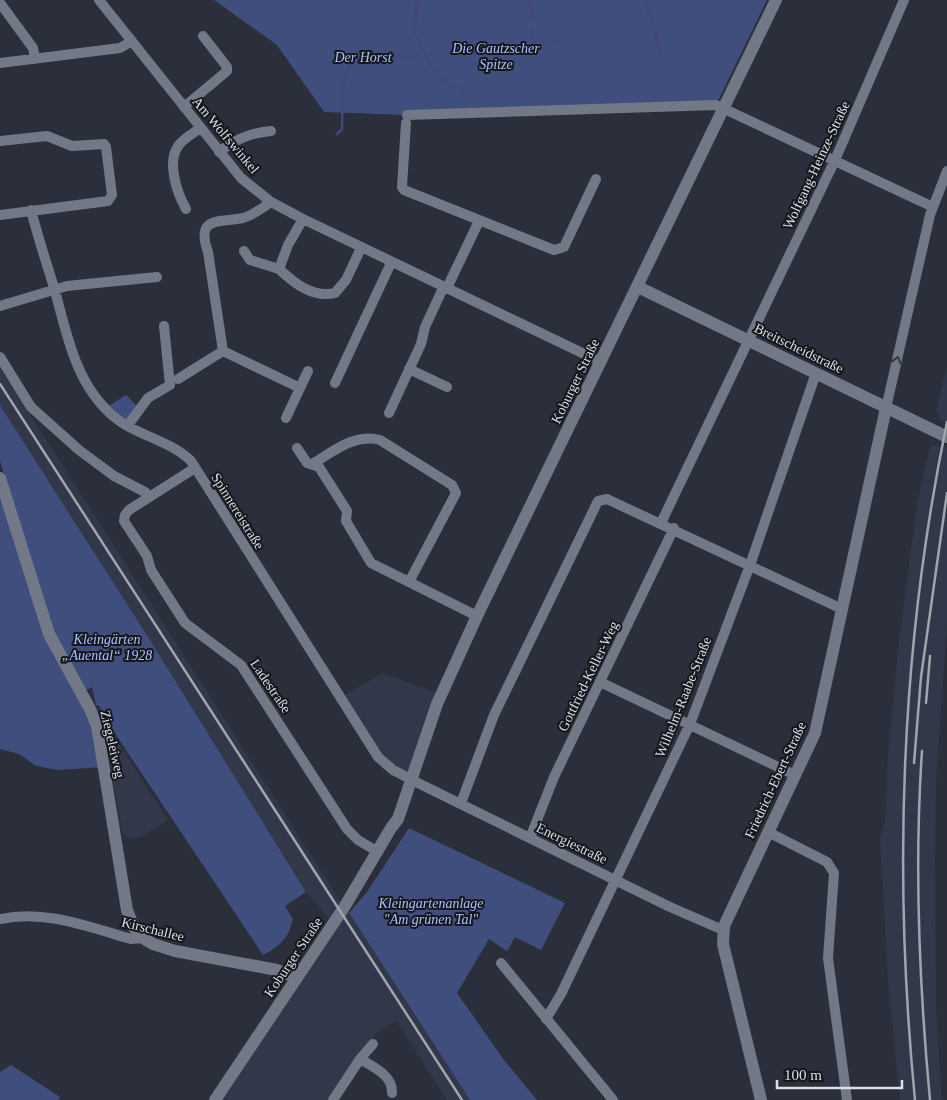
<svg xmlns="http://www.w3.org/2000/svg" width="947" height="1100" viewBox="0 0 947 1100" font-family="Georgia,serif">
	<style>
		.built { fill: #32384a }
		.green { fill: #3f4e7c }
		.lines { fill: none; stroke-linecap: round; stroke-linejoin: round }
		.stream { stroke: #46467a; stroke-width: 2.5 }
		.minor { stroke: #737886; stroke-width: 10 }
		.tertiary { stroke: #737886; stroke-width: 12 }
		.secondary { stroke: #737886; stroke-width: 12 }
		.rail { stroke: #a0a4ad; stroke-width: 2.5 }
		.oneway { stroke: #363942 }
		.labels { text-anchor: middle; stroke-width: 4; stroke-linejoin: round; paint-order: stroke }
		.park-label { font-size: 14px; font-style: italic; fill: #aac1fe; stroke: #15171d }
		.street-label { font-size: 14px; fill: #dcdfe7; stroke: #15171d }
	</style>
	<rect width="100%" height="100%" fill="#2b2f3b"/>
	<path class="built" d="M0 367 338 897 470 1100H447L396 1021 373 1035V1044L333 1100H221L333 923 306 892 155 648 0 405Z
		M947 368V423L941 420 936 412Z
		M933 445 947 448V624L936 782 935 859 936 1008 942 1100H900L888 981 880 837 885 821 888 755 899 641 918 498 930 447Z
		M382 673 442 695 410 779 393 770 340 698Z
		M110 730 168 820 142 837 129 838 123 835 106 742Z"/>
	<path class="green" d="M214 0H767L716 105 407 115 324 112 277 45Z
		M126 395 140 409 128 425 105 408Z
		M0 405 155 648 306 892 285 906 293 919C288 938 281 946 263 955L112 729 99 706 96 705 92 687 86 690 60 648 44 606 0 461Z
		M0 478 49 634 90 709 104 767 58 770 36 766 19 754 0 749Z
		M409 828 565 903 541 950 515 937 507 951 489 939 457 993 504 1060 537 1100H470L349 913 367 892Z
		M11 1065 60 1097 58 1100H0V1072Z"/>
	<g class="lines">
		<path class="stream" d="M528 0 534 19
			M646 0 651 22
			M532 31 530 41 562 43
			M655 32 661 54
			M424 51C437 79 439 82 469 92
			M337 134 342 129 343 83 351 62 357 57 371 53 412 59 424 51 414 33 417 0"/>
		<path class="minor" d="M99 0 241 178 271 202 303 219 601 362
			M0 3 33 48 35 59
			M0 63 120 48 132 41
			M184 107 227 71V67L203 36
			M407 115 716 105 933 207
			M406 123 402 187 404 190 554 250 564 247 596 179
			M0 141 47 136 72 146 104 144 106 147 112 195 108 201 0 215
			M219 152C236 139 250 133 271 131
			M271 202C262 208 254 215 243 218 220 223 195 215 208 252L223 351 300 388 308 371
			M186 209C177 193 166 161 179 145 184 138 194 133 200 128
			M31 210C38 238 47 264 55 291 67 335 76 384 112 415 134 435 170 440 191 461L378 757 393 770 424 786 670 907 723 930
			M303 219 288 245 279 269C295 284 313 298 335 293L346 280 361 248
			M244 251 250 260 279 269
			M447 288 479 221
			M0 306 67 286 157 277
			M0 357 31 407 79 450 114 476 145 492 149 497
			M409 369 447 387
			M178 379 223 351
			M335 383 391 263
			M886 408 930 215 947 171
			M389 413 421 344 425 327 444 286
			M286 418 300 388
			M128 425 148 398 170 385 164 326
			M297 448 307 463 319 467 347 511 346 521 371 563 477 616
			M312 464C333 452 354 433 380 440L452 485 456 493 409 582
			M195 468 129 510 125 515 124 521 147 556 151 570 185 623 241 665 347 829 358 840 378 852
			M661 523 835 160 904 0
			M600 682 795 775
			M461 803 494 715 598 501 607 499 842 609
			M768 832 827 862 834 873 828 958 847 1100
			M530 838 554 777 674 528
			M0 919C44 909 89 927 131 939L143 938
			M501 963 613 1100
			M546 1019 561 994 690 724 750 565 816 373
			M360 1059C373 1067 393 1075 392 1093
			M333 1100 360 1059 373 1044"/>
		<path class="tertiary" d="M761 1100 723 944 724 926 815 733 886 408"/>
		<path class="secondary" d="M638 287 947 437
			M0 478 49 634 90 709 97 726 127 910 134 928 143 938 153 944 175 951 277 970 297 978
			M215 1100 345 906 391 828 398 819 437 704 477 616 776 0"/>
		<path class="rail" d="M0 384 462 1100
			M926 703 930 656
			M922 751C914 867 919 983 930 1100
			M914 763 921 677 947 493
			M915 1100C893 875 901 644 947 422"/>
	</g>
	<defs><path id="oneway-chevron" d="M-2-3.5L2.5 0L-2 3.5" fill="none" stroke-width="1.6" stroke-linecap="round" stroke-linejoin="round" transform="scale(1.25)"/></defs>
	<use class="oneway" href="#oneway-chevron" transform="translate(897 360) rotate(-76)"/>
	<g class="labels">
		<g class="park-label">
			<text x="496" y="53">Die Gautzscher<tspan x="496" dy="16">Spitze</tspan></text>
			<text x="363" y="62">Der Horst</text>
			<text x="107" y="644">Kleingärten<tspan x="107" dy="16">„Auental“ 1928</tspan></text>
			<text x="431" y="908">Kleingartenanlage<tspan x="431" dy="16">"Am grünen Tal"</tspan></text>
		</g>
		<g class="street-label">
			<text transform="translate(226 135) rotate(50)" y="5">Am Wolfswinkel</text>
			<text transform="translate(816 165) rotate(-65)" y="5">Wolfgang-Heinze-Straße</text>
			<text transform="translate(799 348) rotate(26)" y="5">Breitscheidstraße</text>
			<text transform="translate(575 381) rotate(-64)" y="5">Koburger Straße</text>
			<text transform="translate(238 511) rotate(58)" y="5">Spinnereistraße</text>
			<text transform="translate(588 676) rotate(-64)" y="5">Gottfried-Keller-Weg</text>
			<text transform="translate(271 686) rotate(56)" y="5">Ladestraße</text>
			<text transform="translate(683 697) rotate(-68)" y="5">Wilhelm-Raabe-Straße</text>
			<text transform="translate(113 744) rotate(77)" y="5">Ziegeleiweg</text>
			<text transform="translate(775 780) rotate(-65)" y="5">Friedrich-Ebert-Straße</text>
			<text transform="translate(572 843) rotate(26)" y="5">Energiestraße</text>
			<text transform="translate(153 929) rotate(14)" y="5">Kirschallee</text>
			<text transform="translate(293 957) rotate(-56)" y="5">Koburger Straße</text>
		</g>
	</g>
	<path d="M777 1080v8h125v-8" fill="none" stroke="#dcdfe7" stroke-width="2.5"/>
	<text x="784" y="1080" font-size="15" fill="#dcdfe7" stroke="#15171d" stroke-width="4" paint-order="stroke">100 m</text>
</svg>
